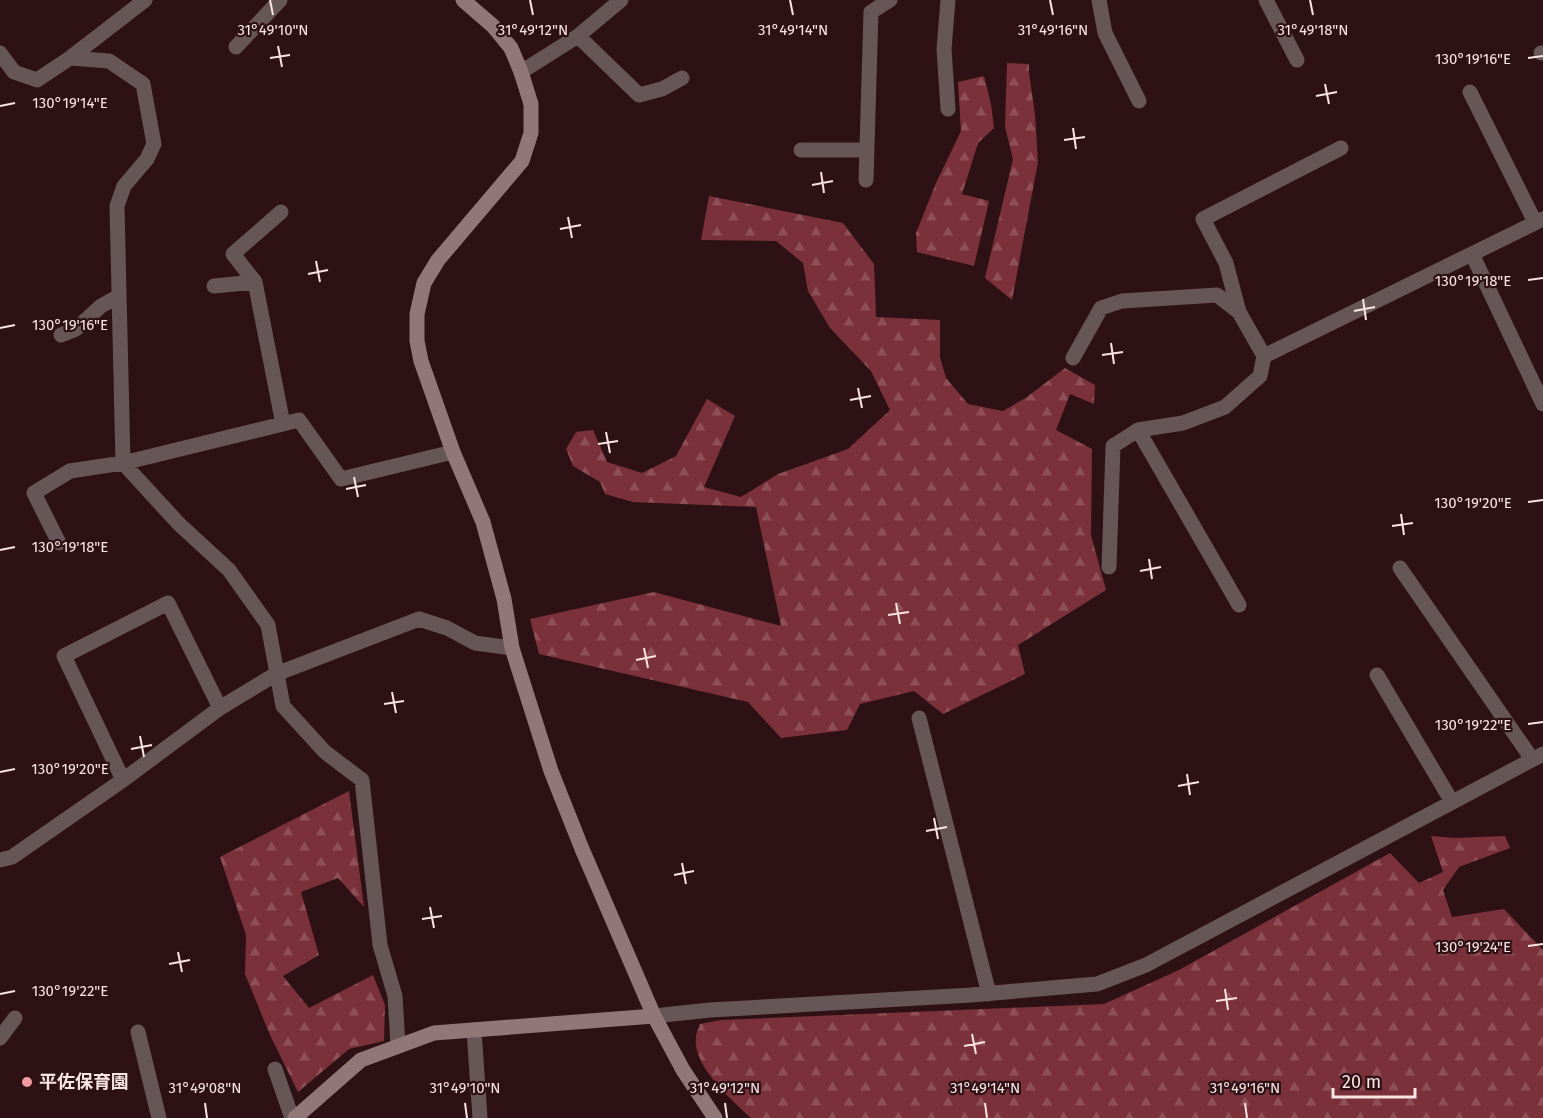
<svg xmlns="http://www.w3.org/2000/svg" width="1543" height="1118" viewBox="0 0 1543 1118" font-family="'Fira Sans','Noto Sans JP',sans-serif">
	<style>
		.forest { fill: url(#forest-firs) }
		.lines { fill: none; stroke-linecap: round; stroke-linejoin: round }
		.street { stroke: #665657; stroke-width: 15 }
		.secondary { stroke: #917778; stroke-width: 15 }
		.ticks { fill: none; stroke: #f9e4e4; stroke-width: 2 }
		.poi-dot { fill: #f49aa1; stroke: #2e1114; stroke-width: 2 }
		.labels { text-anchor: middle; stroke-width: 4.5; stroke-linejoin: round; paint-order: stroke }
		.poi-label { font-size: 18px; font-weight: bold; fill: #f9e4e4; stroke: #2e1114; text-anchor: start }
		.ticks-label { font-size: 15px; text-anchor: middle; fill: #f9e4e4; stroke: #2e1114; stroke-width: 4.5; stroke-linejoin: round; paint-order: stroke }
	</style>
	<defs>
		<pattern id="forest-firs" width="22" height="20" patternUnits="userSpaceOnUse" patternTransform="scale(1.5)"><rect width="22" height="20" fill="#7b313a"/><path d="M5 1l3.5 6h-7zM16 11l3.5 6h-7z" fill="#8e4f56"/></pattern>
	</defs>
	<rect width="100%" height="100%" fill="#2e1114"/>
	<path class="forest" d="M1007 63 1029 64V73L1035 115 1038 162 1012 300 985 278 1013 159 1005 127Z
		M984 76 991 104 994 128 978 143 962 194 989 201 974 266 917 252 916 233 936 183 961 131 958 82Z
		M709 196 843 223 874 264 876 317 940 320V357L946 378 968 404 1003 411 1027 397 1065 368 1095 385 1094 404 1070 394 1056 430 1092 449 1091 535 1106 590 1018 645 1025 674 943 714 914 691 860 704 847 730 781 738 748 702 539 654 530 619 654 592 781 626 756 507 633 502 605 494 600 482 573 466 566 449 576 432 593 430 607 462 642 473 676 456 707 399 735 416 704 487 741 497 778 474 848 449 890 410 871 371 830 328 808 291 803 263 776 241 701 240Z
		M349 791 364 907 338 878 301 892 319 955 283 976 309 1008 373 975 385 1005 384 1041 349 1049 298 1092 270 1035 245 974 246 935 220 857Z
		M1431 836 1454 838 1505 836 1510 848 1459 867 1443 890 1452 917 1504 909 1543 950V1118H751C732 1100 692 1066 696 1037 696 1033 699 1028 700 1024L721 1020 1104 1004 1179 970 1390 853 1419 883 1443 872Z"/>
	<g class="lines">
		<path class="street" d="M1099 0 1105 33 1139 101
			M1266 0 1297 60
			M578 36 621 0
			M236 47 280 0
			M0 53 14 72 37 80 70 58 109 61 143 84 154 144 147 159 124 186 117 206 123 463 179 524 229 570 268 625 283 706 325 752 362 780 380 945 395 996 398 1045
			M1541 53H1543
			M70 58 145 0
			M521 72 578 36 639 95 662 89 682 78
			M1470 92 1535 222
			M948 109 944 49 948 0
			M801 150H867
			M866 180 871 12 890 0
			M281 212 233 254 255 282 283 424
			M1472 254 1543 404
			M214 286 255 282
			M1239 312 1226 263 1203 219 1341 148
			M61 335 76 329 101 306 119 296
			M1073 358 1101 308 1122 301 1217 295 1239 312 1264 356
			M1138 430 1239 605
			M59 543 34 493 70 471 123 463 299 420 341 479 453 452
			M1109 567 1113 446 1138 430 1183 423 1225 407 1260 376 1264 356 1543 219
			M1400 568 1532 759
			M1377 675 1452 802
			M919 718 989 994
			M123 780 64 656 168 603 220 708
			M0 860 12 857 123 780 220 708 276 674 419 619 447 628 475 643 512 648
			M654 1016 710 1010 971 995 1097 984 1146 965 1543 754
			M474 1030 480 1118
			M138 1032 159 1118
			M0 1038 15 1018
			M275 1069 292 1118"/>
		<path class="secondary" d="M463 0 493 26 511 48 521 72 531 104V133L522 161 438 260 424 283 417 314V341L421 361 453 452 483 522 504 599 512 648 551 771 582 849 654 1016 683 1070 715 1118
			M295 1118 361 1060 434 1033 654 1016"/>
	</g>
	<path class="ticks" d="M270 0 273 15M530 0 533 15M790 0 793 15M1050 0 1053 15M1310 0 1313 15M278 46 282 67M270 58 290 55M1528 58 1543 56M1325 84 1329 104M1316 96 1337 92M0 106 15 103M1073 128 1076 149M1064 140 1085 137M821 172 824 193M812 185 833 181M568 217 572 238M560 229 581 225M316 261 320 282M308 274 328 270M1528 280 1543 278M1363 299 1366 320M1354 311 1375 307M0 328 15 325M1111 343 1114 364M1102 355 1123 352M858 388 862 408M850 400 871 396M606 432 610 453M598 444 618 441M354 477 358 497M346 489 366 485M1528 502 1543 500M1401 514 1404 535M1392 526 1413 523M0 550 15 547M1149 559 1152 579M1140 571 1161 567M896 603 900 624M888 615 909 612M644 648 648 668M636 660 656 656M392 692 396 713M384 704 404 701M1528 724 1543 722M140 736 144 757M131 749 152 745M0 772 15 769M1187 774 1190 795M1178 786 1199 782M934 818 938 839M926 831 947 827M682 863 686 884M674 875 694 871M430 907 434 928M422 919 442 916M1528 946 1543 944M178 952 182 972M169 964 190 960M1225 989 1228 1010M0 994 15 991M1216 1001 1237 998M972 1034 976 1054M964 1046 985 1042M205 1103 207 1118M465 1103 467 1118M725 1103 727 1118M985 1103 987 1118M1245 1103 1247 1118"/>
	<circle class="poi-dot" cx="27" cy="1082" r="6"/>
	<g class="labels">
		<g class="poi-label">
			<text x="39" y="1088">平佐保育園</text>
		</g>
	</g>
	<g class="ticks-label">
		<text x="273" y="35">31°49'10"N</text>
		<text x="533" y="35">31°49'12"N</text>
		<text x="793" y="35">31°49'14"N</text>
		<text x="1053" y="35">31°49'16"N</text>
		<text x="1313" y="35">31°49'18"N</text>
		<text x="1473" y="64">130°19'16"E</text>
		<text x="70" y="108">130°19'14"E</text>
		<text x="1473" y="286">130°19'18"E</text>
		<text x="70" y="330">130°19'16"E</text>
		<text x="1473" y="508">130°19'20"E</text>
		<text x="70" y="552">130°19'18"E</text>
		<text x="1473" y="730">130°19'22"E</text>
		<text x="70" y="774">130°19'20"E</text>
		<text x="1473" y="952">130°19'24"E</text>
		<text x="70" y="996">130°19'22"E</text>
		<text x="205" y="1093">31°49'08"N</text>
		<text x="465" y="1093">31°49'10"N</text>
		<text x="725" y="1093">31°49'12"N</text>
		<text x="985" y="1093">31°49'14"N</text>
		<text x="1245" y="1093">31°49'16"N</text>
	</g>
	<path d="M1333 1088v9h82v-9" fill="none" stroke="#f9e4e4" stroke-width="3"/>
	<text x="1342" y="1088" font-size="18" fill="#f9e4e4" stroke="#2e1114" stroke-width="4.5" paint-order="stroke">20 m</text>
</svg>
